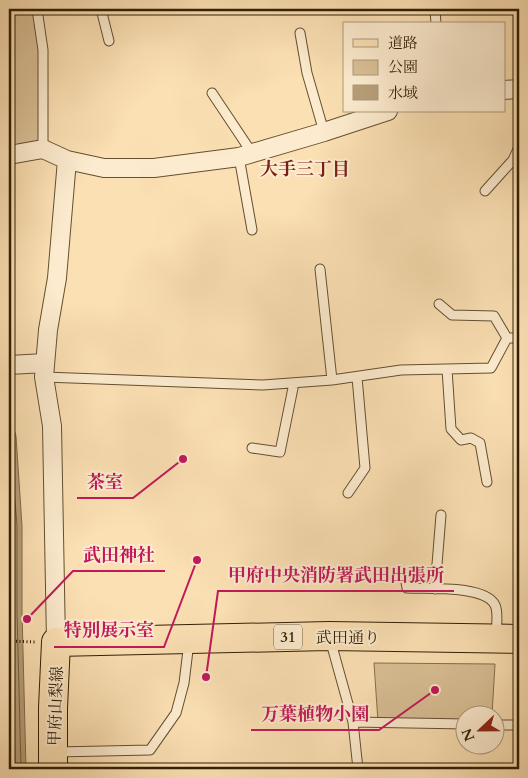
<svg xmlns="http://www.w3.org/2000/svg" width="528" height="778" viewBox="0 0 528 778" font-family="Cardo,'Noto Serif JP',serif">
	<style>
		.green { fill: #d9bf95; stroke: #866f4c }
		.water { fill: #b79e78; stroke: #826b4a }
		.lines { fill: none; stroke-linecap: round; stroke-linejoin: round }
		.shore { stroke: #745e3e; stroke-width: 1 }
		.lane-casing { stroke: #644f30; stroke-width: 11 }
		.street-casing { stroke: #644f30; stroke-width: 20 }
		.primary-casing { stroke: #321f04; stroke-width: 30 }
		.path { stroke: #321f04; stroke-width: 3; stroke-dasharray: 1 2.5; stroke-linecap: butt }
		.lane { stroke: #fcebce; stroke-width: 9 }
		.street { stroke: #fcebce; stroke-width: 18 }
		.primary { stroke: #fbe0b3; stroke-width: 28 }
		.labels { text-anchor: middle; stroke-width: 4; stroke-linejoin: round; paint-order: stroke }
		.shield { fill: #fcebce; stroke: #6f5c41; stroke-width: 1 }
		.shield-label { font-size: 15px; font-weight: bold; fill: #321f04 }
		.street-label { font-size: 16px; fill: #321f04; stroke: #fcebce }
		.neighbourhood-label { font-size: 18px; font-weight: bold; fill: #7a1f14; stroke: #fcebce }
		.leader { fill: none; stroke: #c2185b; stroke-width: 2 }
		.callout-dot { fill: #c2185b; stroke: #fcebce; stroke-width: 2 }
		.callout-label { font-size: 18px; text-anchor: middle; font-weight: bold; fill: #c2185b; stroke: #fcebce; stroke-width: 4; stroke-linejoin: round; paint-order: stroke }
	</style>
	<rect width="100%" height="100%" fill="#fbe0b3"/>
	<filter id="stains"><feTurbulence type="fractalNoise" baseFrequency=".004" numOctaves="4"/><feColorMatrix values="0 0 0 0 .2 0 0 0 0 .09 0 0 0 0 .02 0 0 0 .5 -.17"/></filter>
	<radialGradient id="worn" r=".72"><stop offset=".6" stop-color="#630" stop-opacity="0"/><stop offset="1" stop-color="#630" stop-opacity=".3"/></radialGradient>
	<path class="green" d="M9 9H37L43 50V149L9 155Z
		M374 663 495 664 492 715 466 716 465 724 378 722Z"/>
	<path class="water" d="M9 412 16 436 22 526V611L26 769H9Z"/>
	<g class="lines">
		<path class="shore" d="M9 426 17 526V611L21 769
			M9 498 15 769"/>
		<defs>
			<path id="lane" d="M37 9 43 50V149
				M101 9 109 41
				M435 9 436 24
				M300 33 307 73 324 132
				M212 93 252 153
				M239 157 252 230
				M485 191 513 160 519 147
				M320 269 332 380
				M439 304 452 315 494 316 507 338
				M447 369 451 429 461 440 471 438 480 443 487 482
				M44 377 263 385 332 380 401 370 491 368 507 338H519
				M252 448 280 452 294 383
				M348 493 365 468 357 377
				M405 577 407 588C428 589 485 585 495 605 499 613 496 628 496 636
				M435 589 441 515
				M330 639 353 722 358 769
				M353 722 466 724
				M496 725H519
				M56 752 150 750 176 713 184 683 189 642"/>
			<path id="street" d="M504 90 519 89
				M9 155 43 149 67 160 104 168H154L239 157 324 132 388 111
				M9 365 45 363
				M56 642 52 426 44 377 48 330 57 278 67 160"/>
			<path id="primary" d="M53 769V708L56 642 329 636 519 639"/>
		</defs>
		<use href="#lane" class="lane-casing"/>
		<use href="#street" class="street-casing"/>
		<use href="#primary" class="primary-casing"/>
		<path class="path" d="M9 641 36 642"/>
		<use href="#lane" class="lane"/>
		<use href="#street" class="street"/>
		<use href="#primary" class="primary"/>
	</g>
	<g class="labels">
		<rect class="shield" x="274" y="624.5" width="28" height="25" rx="4"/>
		<g class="shield-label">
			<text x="288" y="642">31</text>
		</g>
		<g class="street-label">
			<text x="348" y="643">武田通り</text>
			<text transform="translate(55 706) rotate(-88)" y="6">甲府山梨線</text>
		</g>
		<g class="neighbourhood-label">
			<text x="305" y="175">大手三丁目</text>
		</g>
	</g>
	<path class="leader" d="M183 459L133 498H77M27 619L73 571H165M206 677L218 591H454M197 560L164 647H54M435 690L379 730H251"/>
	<g class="callout-dot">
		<circle cx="183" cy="459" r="5"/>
		<circle cx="27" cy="619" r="5"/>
		<circle cx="206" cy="677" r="5"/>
		<circle cx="197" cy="560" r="5"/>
		<circle cx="435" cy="690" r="5"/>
	</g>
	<g class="callout-label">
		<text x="105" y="488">茶室</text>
		<text x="119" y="561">武田神社</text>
		<text x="336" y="581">甲府中央消防署武田出張所</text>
		<text x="109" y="636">特別展示室</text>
		<text x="315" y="720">万葉植物小園</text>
	</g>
	<rect width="528" height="778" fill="none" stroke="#fbe0b3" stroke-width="30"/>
	<rect x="10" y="10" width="508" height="758" fill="none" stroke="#321f04" stroke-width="2.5"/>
	<rect x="15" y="15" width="498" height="748" fill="none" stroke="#321f04"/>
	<rect x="343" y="22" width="162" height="90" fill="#fcebce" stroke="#ab997d"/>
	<rect x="353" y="39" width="25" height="8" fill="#fbe0b3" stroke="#ab997d"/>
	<text x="388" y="48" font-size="15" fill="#321f04">道路</text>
	<rect x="353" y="60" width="25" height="15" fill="#d9bf95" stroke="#ab997d"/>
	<text x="388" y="72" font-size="15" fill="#321f04">公園</text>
	<rect x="353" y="85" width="25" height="15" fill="#b79e78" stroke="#ab997d"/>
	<text x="388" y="98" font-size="15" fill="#321f04">水域</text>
	<g transform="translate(480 730) rotate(248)"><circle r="24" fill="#fcebce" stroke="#ab997d"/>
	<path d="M0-4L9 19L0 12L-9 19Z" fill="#8f2418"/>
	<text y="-8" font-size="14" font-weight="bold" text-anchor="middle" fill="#321f04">N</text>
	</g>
	<rect width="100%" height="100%" filter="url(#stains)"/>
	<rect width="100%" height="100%" fill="url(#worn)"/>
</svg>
